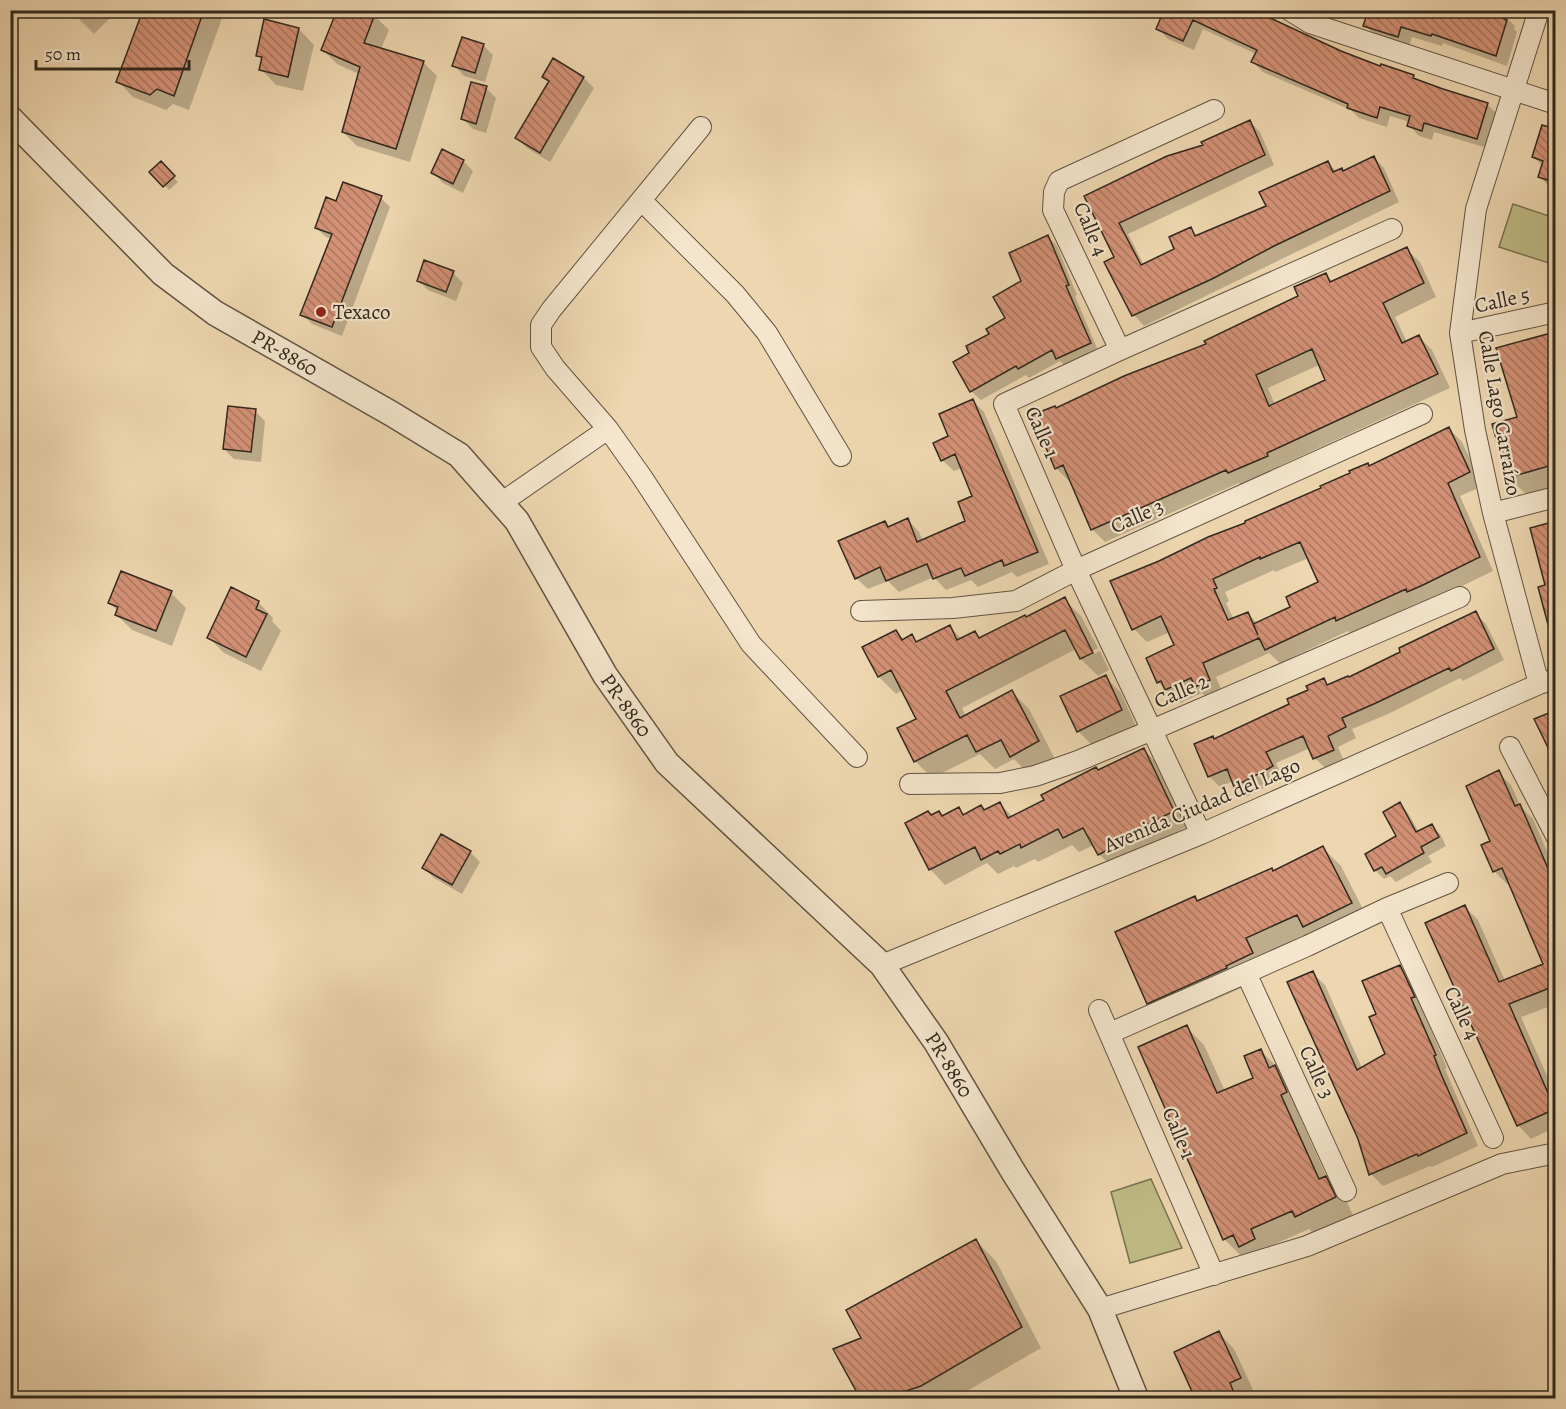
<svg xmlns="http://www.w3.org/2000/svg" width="1566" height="1409" viewBox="0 0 1566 1409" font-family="Alegreya,serif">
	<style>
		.grass { fill: #c0bc86; stroke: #787252; stroke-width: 1.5 }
		.shadow { fill: #0003; fill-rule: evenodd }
		.building { fill: url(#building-back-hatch); stroke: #31281d; stroke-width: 1.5; fill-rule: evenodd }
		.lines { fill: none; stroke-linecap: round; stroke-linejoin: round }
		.minor-casing { stroke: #605442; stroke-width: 22 }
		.tertiary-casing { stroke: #605442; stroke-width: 27 }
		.minor { stroke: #f4e5cc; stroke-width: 20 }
		.tertiary { stroke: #f4e5cc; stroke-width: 24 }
		.poi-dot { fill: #8f2418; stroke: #f4e5cc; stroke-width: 2 }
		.labels { text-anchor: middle; stroke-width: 4.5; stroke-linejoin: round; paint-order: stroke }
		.street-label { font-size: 21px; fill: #31281d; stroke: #f4e5cc }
		.poi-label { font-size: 21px; fill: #31281d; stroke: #f4e5cc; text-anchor: start }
	</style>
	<defs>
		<pattern id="building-back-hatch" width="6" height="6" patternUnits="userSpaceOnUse" patternTransform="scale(1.5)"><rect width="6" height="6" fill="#d39176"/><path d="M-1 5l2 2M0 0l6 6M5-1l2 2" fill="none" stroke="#ac7660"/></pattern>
	</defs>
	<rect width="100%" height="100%" fill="#eed7b0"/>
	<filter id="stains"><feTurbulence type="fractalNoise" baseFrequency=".00333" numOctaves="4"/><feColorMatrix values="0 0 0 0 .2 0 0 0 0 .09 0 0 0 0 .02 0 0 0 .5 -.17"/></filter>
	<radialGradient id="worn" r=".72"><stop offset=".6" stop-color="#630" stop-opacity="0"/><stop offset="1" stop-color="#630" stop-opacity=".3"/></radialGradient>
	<path class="grass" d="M1513 204 1555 218V265L1499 247Z
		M1151 1179 1182 1248 1130 1263 1111 1192Z"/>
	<path class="shadow" d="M70 10H118L94 34Z
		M145 10H225L189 110 173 104 166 110 133 97 118 81Z
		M363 10 375 16 389 30 381 49 423 62 437 76 410 162 357 146 343 132 359 74 337 64 323 50Z
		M1166 10H1263L1269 14 1280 25 1341 52 1381 68 1382 66 1414 76 1419 82 1487 104 1497 114 1487 148 1434 132 1432 140 1419 136 1409 125 1410 122 1390 116 1387 127 1359 118 1351 110 1263 72 1253 62 1256 54 1203 29 1194 50 1168 39 1158 28Z
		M1346 10H1502V14L1515 26 1514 29 1517 32 1507 66 1443 43 1442 46 1412 37 1409 47 1376 36 1365 25 1367 19Z
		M299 29 314 45 303 91 276 85 261 69 263 61 257 55Z
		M483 45 493 55 485 82 464 76 454 65Z
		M1556 57V71L1552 68Z
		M554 61 584 78 594 88 550 162 527 148 517 138 550 83 544 77Z
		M486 88 496 98 486 133 473 129 463 119Z
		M1250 122 1260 132 1274 165 1128 234 1144 265 1176 250 1190 229 1198 236 1268 207 1328 163 1337 172H1344L1374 158 1384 168 1399 202 1144 326 1134 315 1106 263 1116 258 1086 197 1205 146Z
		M1553 124 1556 125V189L1550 187 1540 177 1543 166 1533 157Z
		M463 161 473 171 463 193 443 183 433 173Z
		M161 163 178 182 169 190 151 172Z
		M381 198 390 207 342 336 312 324 302 314 331 239 326 237 316 228 336 203Z
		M1047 236 1057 246 1077 295 1075 296 1099 353 1067 368 1060 361 1029 378 1026 375 981 400 971 391V354L1007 319 1023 281Z
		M1406 249 1420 262 1436 297 1395 317 1407 342 1419 337 1432 350 1450 388 1279 466 1280 469 1242 486 1239 483 1105 542 1092 529 1071 480 1069 481 1056 468V409L1208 345 1300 297 1326 274 1333 282ZM1319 365 1327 381 1275 405 1268 388Z
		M453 273 463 283 456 301 428 290 418 280Z
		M973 401 984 412 1049 564 1017 577 1012 572 978 587 971 580 946 590 934 577 899 592 888 581 868 589 856 578 885 523 890 527 908 520 919 532 923 541 967 522 974 497 962 468 954 471 942 460Z
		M255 411 265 421 261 462 234 459 224 449Z
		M1556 426V486L1526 494 1508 477Z
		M1449 429 1462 442 1483 486 1460 496 1493 571 1437 598 1422 604 1420 602 1351 634 1348 631 1280 663 1269 653 1216 677 1223 694 1209 700 1202 693 1180 703 1158 682 1176 646 1170 632 1147 642 1134 629 1247 524ZM1309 558 1319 583 1292 608 1258 624 1248 614 1234 620 1226 603 1229 601 1225 592 1274 570 1275 572Z
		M1556 523V646L1540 588 1547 586Z
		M171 593 186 608 172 646 132 630 117 615 118 611 110 603Z
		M1064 599 1081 616 1098 648 1085 655V658L1100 651 1109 670 1098 676 1081 659 1076 649 962 708 966 717 1012 692 1029 709 1055 759 1028 773 1014 759 995 769 980 754 932 778 915 761 918 720 903 690 896 694 879 677 864 648 896 632 904 640 912 636 918 643 950 627 962 639 975 633 981 639 1026 619Z
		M258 602 273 618 272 621 281 631 261 671 224 653 208 637Z
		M1475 613 1486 624 1504 660 1463 681 1460 678 1388 714 1352 729 1356 738 1338 747 1344 761 1326 769 1315 758 1310 748 1276 763 1283 778 1246 797 1235 786 1233 781 1220 787 1209 776 1215 740 1291 705 1323 680 1329 686 1349 679Z
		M1105 677 1121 693 1136 726 1093 746 1078 731Z
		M1144 750 1159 765 1188 826 1157 842 1114 869 1099 854 1094 845 1079 852 1072 845 1038 862 1035 859 1016 868 1014 866 998 874 987 863 945 885 930 869 931 816 939 812 944 817 959 809 965 815 985 811 1000 804 1013 817 1099 772Z
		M1556 764V782L1548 768Z
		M1498 772 1511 785 1521 807 1533 819 1556 872V1004L1521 1017 1556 1096V1127L1531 1139 1518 1125 1465 907 1478 920 1505 981 1545 965 1510 883 1507 884 1494 871 1491 842Z
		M1400 804 1408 813 1419 832 1431 826 1440 834 1446 846 1428 856 1432 862 1396 882 1390 876 1384 879 1375 870 1398 837Z
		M1323 848 1341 866 1369 921 1312 934 1244 987 1166 1021 1148 1003 1195 898 1199 902 1274 873Z
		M470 852 480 862 462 894 434 878 424 868Z
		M1400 967 1412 979 1426 1009 1423 1011 1447 1068 1445 1069 1453 1088 1478 1146 1432 1167 1430 1166 1383 1186 1371 1174 1312 973 1325 985 1362 1068 1387 1055Z
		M1186 1027 1204 1045 1225 1091 1255 1079 1261 1051 1279 1069 1293 1085 1304 1110 1298 1113 1328 1180 1344 1196 1353 1215 1314 1234 1309 1229 1268 1247 1272 1257H1242L1224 1239Z
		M976 1241 996 1261 1041 1348 955 1398H861L835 1350 863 1339Z
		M1219 1333 1234 1349 1255 1394 1245 1398H1196L1176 1353Z"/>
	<path class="building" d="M143 10H204L174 96 157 89 150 95 116 82Z
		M337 10H366L375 14 364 43 424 61 396 149 342 132 360 67 321 50Z
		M1164 10H1271L1268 17 1341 51 1380 66 1381 64 1414 75 1413 78 1443 89 1488 103 1477 139 1424 123 1422 131 1407 126 1410 116 1380 107 1377 118 1347 108 1348 104 1251 62 1257 50 1193 20 1183 41 1156 29Z
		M1359 10H1495L1505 14 1504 19 1507 20 1496 56 1432 34 1431 36 1401 27 1398 37 1363 26 1366 17 1358 15Z
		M264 19 299 28 288 77 259 70 262 57 256 56Z
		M462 37 484 44 475 73 452 66Z
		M553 58 584 77 540 153 515 138 549 81 542 77Z
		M471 82 487 86 476 124 461 119Z
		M1250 120 1265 155 1119 223 1141 265 1174 249 1169 237 1191 227 1195 236 1266 206 1259 192 1328 161 1333 172 1342 168 1343 171 1374 156 1390 191 1274 246 1214 278 1132 316 1104 262 1114 257 1084 196 1167 156 1203 145 1201 142Z
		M1542 125 1556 129V183L1538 177 1543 161 1532 157Z
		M442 149 464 160 453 184 431 173Z
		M161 161 175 176 163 187 149 172Z
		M343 182 382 196 332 327 300 315 332 234 315 228 326 197 336 201Z
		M1048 235 1069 285 1066 286 1091 343 1056 359 1052 350 1018 369 1016 366 970 392 953 362 969 353 966 346 989 334 986 329 1005 318 993 297 1021 281 1009 253Z
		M1407 247 1424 283 1383 303 1402 343 1419 335 1438 374 1267 453 1268 456 1228 473 1226 470 1091 530 1063 465 1055 469 1032 415 1055 406 1056 408 1124 376 1206 344 1204 341 1298 296 1294 287 1326 273 1330 282ZM1312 349 1325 380 1269 406 1256 375Z
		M424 260 454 271 446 292 417 281Z
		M1551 333 1556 347V464L1507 478 1492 424 1517 417 1496 348Z
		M973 399 1038 552 1004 566 1002 560 965 576 961 568 933 579 927 564 886 581 880 567 855 579 838 541 885 521 888 527 908 518 917 542 965 521 958 502 972 496 955 454 941 461 933 443 948 436 939 414Z
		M228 406 256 409 251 452 223 449Z
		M1449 427 1470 472 1448 483 1480 557 1423 585 1407 592 1406 589 1336 621 1335 617 1265 650 1259 638 1203 663 1210 680 1195 687 1191 678 1165 690 1161 681 1157 683 1146 658 1174 645 1161 616 1132 630 1110 581 1159 561 1208 537 1245 523V521L1321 488 1320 486 1350 473 1349 471 1368 463 1369 466ZM1300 542 1318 582 1286 597 1290 607 1253 624 1258 635 1248 612 1228 620 1214 589 1217 588 1213 579 1260 557V559Z
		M1556 521V632H1550L1538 587 1545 585 1530 528Z
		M121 571 172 591 156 631 115 615 118 607 108 603Z
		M231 587 259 601 256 609 267 614 246 657 207 638Z
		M1065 597 1093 653 1080 659 1065 630 946 691 960 718 1012 690 1039 741 1010 757 1001 740 976 752 967 735 914 762 897 728 916 719 891 670 878 677 862 647 896 630 902 640 912 634 916 642 950 625 957 640 975 631 979 638 1025 615 1026 617Z
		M1476 611 1494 649 1451 671 1449 668 1376 703 1342 718 1346 727 1328 736 1334 750 1313 759 1303 736 1266 752 1273 766 1234 787 1227 769 1208 777 1194 744 1213 736 1214 739 1289 704 1287 699 1308 690 1306 686 1324 678 1327 685 1348 676 1349 677 1400 652 1399 648Z
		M1106 675 1122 710 1077 732 1060 696Z
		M1556 710V764L1534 719Z
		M1144 748 1174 811 1143 827 1145 831 1098 855 1083 828 1063 838 1058 829 1021 848 1020 844 1000 854 998 851 981 860 975 847 929 870 905 823 928 811 931 815 939 811 942 816 959 807 963 815 981 805 984 810 1000 802 1008 818 1044 800 1041 795 1096 767 1098 770Z
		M1499 770 1515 806 1520 804 1556 887V993L1552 987 1509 1004 1555 1109 1517 1126 1425 923 1465 905 1499 982 1543 964 1502 868 1493 872 1481 845 1490 841 1466 786Z
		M1400 802 1416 832 1432 824 1439 837 1421 847 1424 853 1386 874 1382 867 1374 871 1365 854 1396 836 1383 812Z
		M441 834 471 851 452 885 422 868Z
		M1323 846 1352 903 1303 927 1297 915 1246 938 1253 953 1226 966 1227 968 1147 1004 1115 932 1195 896 1197 901 1272 868 1273 871Z
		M1400 965 1415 997 1411 998 1436 1055 1434 1056 1441 1074 1467 1133 1418 1156 1417 1154 1369 1175 1358 1139 1287 982 1313 971 1357 1070 1385 1054 1369 1017 1376 1014 1362 981Z
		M1187 1025 1217 1093 1253 1078 1244 1056 1261 1049 1269 1068 1275 1065 1287 1092 1281 1095 1319 1179 1326 1176 1336 1197 1295 1217 1292 1211 1251 1229 1255 1239 1239 1247 1233 1235 1223 1240 1138 1047Z
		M976 1239 1022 1327 921 1386 885 1398H860L833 1349 861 1338 846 1310Z
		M1219 1331 1241 1378 1230 1383 1236 1398H1211L1208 1393 1195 1398 1174 1352Z"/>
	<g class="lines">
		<defs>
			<path id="minor" d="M1289 10 1310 23 1556 104
				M701 127 551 310 541 325V347L555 368 608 429 642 477 751 644 857 757
				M641 200 735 294 767 333 841 456
				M1460 333 1556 312
				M1120 350 1053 210 1054 192 1059 181 1214 110
				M501 503 608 429
				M1493 513 1556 497
				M861 611 953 608 1016 601 1076 570 1422 414
				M1539 684 1493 513 1475 430 1460 333 1476 209 1539 10
				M1510 747 1556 836
				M910 784 1000 783 1035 776 1078 761 1152 730 1460 597
				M1201 834 1076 570 1004 404 1120 350 1392 229
				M1387 908 1493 1138
				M882 965 1201 834 1539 684 1556 679
				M1246 973 1346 1191
				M1099 1010 1214 1275
				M1110 1033 1307 946 1387 908 1448 883
				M1100 1309 1307 1246 1502 1164 1556 1153"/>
			<g id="tertiary">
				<path id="s1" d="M10 118 163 274 215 313 392 414 459 455 517 521 605 675 667 763 882 965 936 1042 1014 1173 1100 1309 1136 1398"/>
			</g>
		</defs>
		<use href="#minor" class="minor-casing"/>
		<use href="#tertiary" class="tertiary-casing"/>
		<use href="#minor" class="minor"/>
		<use href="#tertiary" class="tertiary"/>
	</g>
	<circle class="poi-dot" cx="321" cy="312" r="6"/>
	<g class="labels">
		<g class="street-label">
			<text transform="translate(1091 229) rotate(67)" y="7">Calle 4</text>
			<text transform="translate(1502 300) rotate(-12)" y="7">Calle 5</text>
			<text dy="7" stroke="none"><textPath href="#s1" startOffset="364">PR-8860</textPath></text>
			<text transform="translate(1500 413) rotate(80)" y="7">Calle Lago Carraízo</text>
			<text transform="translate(1042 432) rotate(66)" y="7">Calle 1</text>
			<text transform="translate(1137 516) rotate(-24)" y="7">Calle 3</text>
			<text transform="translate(1181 691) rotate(-23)" y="7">Calle 2</text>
			<text dy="7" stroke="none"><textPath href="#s1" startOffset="868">PR-8860</textPath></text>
			<text transform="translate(1202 805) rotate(-23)" y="7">Avenida Ciudad del Lago</text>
			<text transform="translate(1462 1013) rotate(65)" y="7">Calle 4</text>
			<text dy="7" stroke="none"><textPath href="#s1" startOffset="1354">PR-8860</textPath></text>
			<text transform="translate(1317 1072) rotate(65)" y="7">Calle 3</text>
			<text transform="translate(1179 1133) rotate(67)" y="7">Calle 1</text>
		</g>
		<g class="poi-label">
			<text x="333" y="319">Texaco</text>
		</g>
	</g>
	<rect width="1566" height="1409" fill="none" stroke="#eed7b0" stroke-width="36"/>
	<rect x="12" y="12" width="1542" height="1385" fill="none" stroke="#31281d" stroke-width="3"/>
	<rect x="18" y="18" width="1530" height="1373" fill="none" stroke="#31281d" stroke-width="1.5"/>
	<path d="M36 60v9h153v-9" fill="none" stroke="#31281d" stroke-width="3"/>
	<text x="45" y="60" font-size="18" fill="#31281d" stroke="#f4e5cc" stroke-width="4.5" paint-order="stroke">50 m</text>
	<rect width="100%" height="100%" filter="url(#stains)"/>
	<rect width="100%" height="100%" fill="url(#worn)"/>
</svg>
